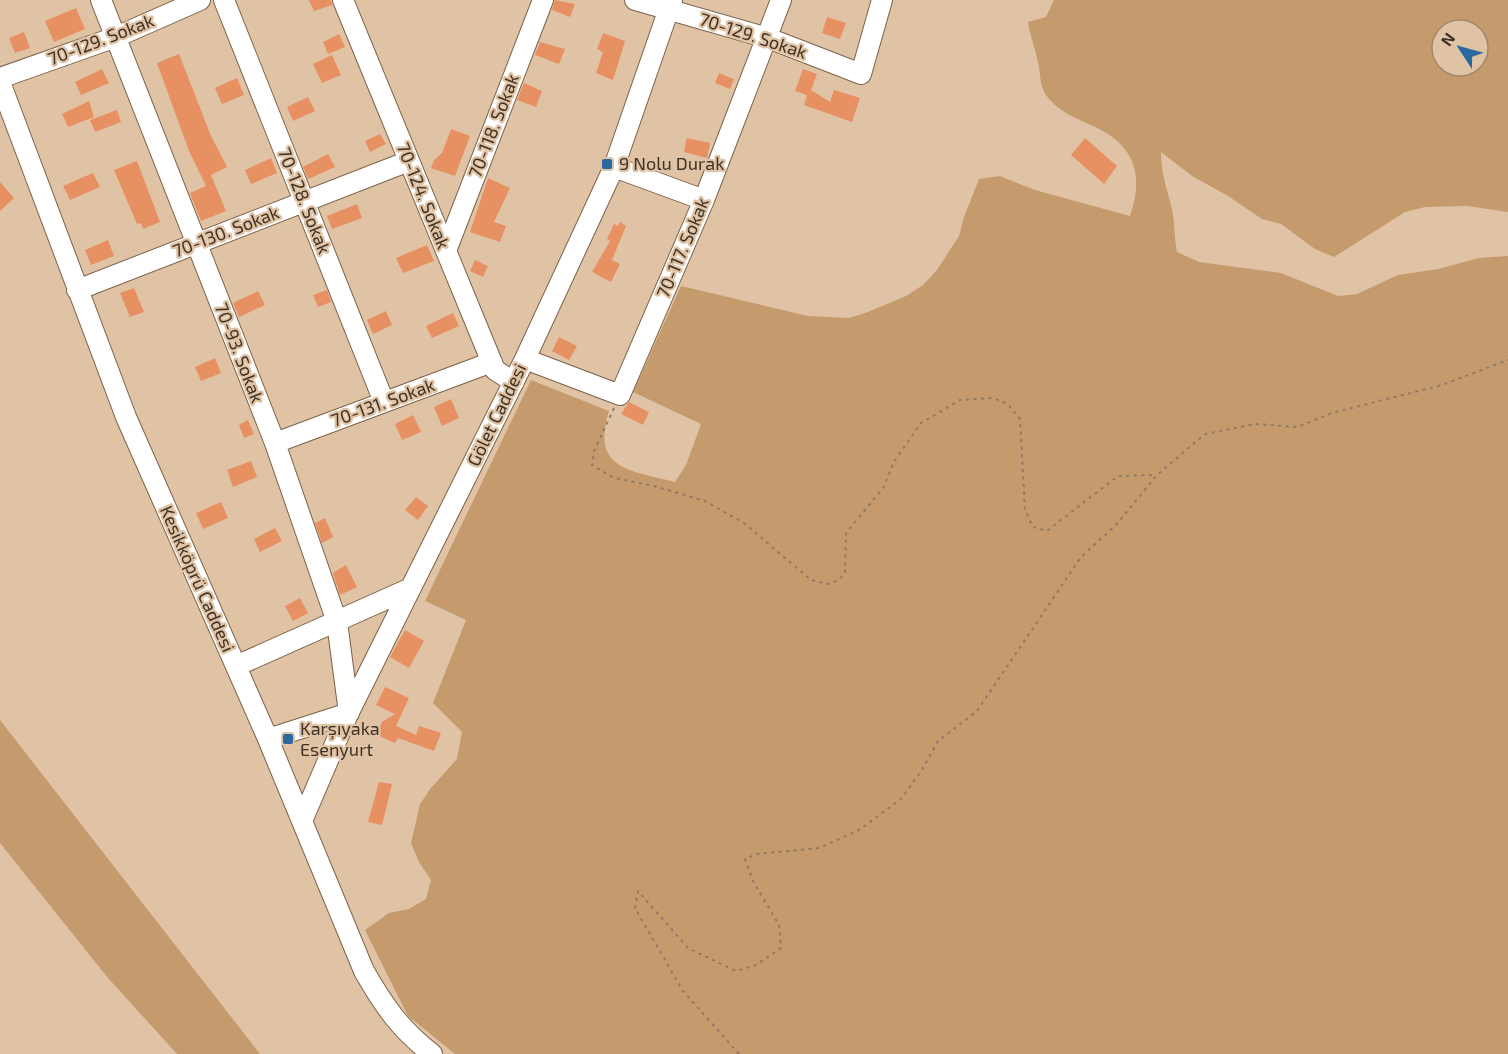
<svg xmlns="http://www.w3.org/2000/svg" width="1508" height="1054" viewBox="0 0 1508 1054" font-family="'Exo 2',sans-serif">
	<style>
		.green { fill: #c59b6e; fill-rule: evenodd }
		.building { fill: #e79062 }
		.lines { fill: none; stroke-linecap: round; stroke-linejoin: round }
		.minor-casing { stroke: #7c6247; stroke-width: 22 }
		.path { stroke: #8e7a65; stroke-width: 2; stroke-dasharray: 3 4.5; stroke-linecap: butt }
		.minor { stroke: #fff; stroke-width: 20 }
		.poi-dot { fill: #2a69a0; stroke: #e0c3a5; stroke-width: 2 }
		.labels { text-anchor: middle; stroke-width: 4.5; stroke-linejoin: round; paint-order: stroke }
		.street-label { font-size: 18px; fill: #3e3226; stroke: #e0c3a5 }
		.poi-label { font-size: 18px; fill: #3e3226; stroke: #e0c3a5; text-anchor: start }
	</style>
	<rect width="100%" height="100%" fill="#e0c3a5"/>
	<path class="green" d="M1054 0H1508V212L1467 206 1425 207 1405 212 1334 257 1315 249 1281 224 1262 219 1228 196 1192 176 1161 152C1161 173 1167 189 1172 209 1175 223 1174 238 1177 252L1199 262 1281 273 1338 296 1357 294 1398 275 1438 269 1479 258 1508 256V1054H455L408 1016 365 930 389 913 409 909 426 899 431 880 419 862 411 843 420 804 431 788 457 759 462 732 433 703 466 620 425 601 531 380 609 411C590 471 632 470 675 482L686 465 701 424 633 392 681 286 808 316 849 318 868 312 906 296 923 285 937 270 959 236 964 217 979 179 1000 176 1035 190 1130 216C1143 180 1137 149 1101 130 1084 121 1063 115 1050 100 1039 88 1041 76 1038 62 1035 48 1030 36 1028 22L1046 17ZM1442 30H1478V66H1442Z
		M0 720 260 1054H177L108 978 0 843Z"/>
	<path class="building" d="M309 0H331L332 5 314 11Z
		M555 0 575 4 570 17 552 10Z
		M76 8 85 29 54 42 45 21Z
		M827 17 846 23 840 39 822 33Z
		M24 32 30 48 15 53 9 38Z
		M603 33 625 41 613 80 596 73 603 52 597 49Z
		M339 34 345 47 328 54 323 42Z
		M540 42 565 49 559 64 535 55Z
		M179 54 211 136 227 167 211 175 226 211 201 221 190 193 206 186 189 151 157 63Z
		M332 55 341 75 322 83 313 64Z
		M102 69 109 83 81 95 75 82Z
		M803 69 817 74 811 90 830 102 834 90 860 98 852 122 804 105 807 95 795 91Z
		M719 73 734 79 730 89 715 83Z
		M237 78 244 95 222 104 215 88Z
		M524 83 542 91 536 107 517 100Z
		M308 97 315 111 293 121 287 107Z
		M89 101 94 117 68 127 62 114Z
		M117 110 121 122 95 132 90 120Z
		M451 129 470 136 455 176 431 168 434 160 442 153Z
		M380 134 386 144 370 152 365 141Z
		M687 138 710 143 707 158 684 152Z
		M1085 138 1117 166 1104 184 1071 155Z
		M328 154 335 167 308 179 303 167Z
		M271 158 277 173 251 184 245 170Z
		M137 161 160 222 143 229 141 223 137 224 114 170Z
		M93 173 100 187 70 200 63 186Z
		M488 178 510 188 494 222 506 226 500 242 470 232Z
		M0 182 14 198 0 211Z
		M357 204 362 218 332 229 327 216Z
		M620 222 626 226 612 260 620 264 611 282 592 272 610 241 607 239 614 224 618 226Z
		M108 240 114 256 91 265 85 250Z
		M427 245 434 261 403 273 396 258Z
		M475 260 488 266 483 277 470 271Z
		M134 288 144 312 130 317 120 293Z
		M327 290 331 302 318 307 313 295Z
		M258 291 265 305 239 317 233 303Z
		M386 311 392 325 373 334 367 320Z
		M453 313 459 326 432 338 426 326Z
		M559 337 577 346 569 360 552 351Z
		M215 358 221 373 201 381 195 367Z
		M451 399 459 418 442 426 434 407Z
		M629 402 649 412 643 425 621 414Z
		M413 415 421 432 402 440 395 424Z
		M248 420 254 434 244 438 239 425Z
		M251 461 257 477 233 487 227 470Z
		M416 497 428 506 418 520 405 510Z
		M221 502 228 518 203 529 196 513Z
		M325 518 333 537 322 543 315 523Z
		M275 528 282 541 260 552 254 539Z
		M346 565 357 587 340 595 333 573Z
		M300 598 308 613 293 621 285 606Z
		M405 630 424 641 409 668 390 657Z
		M385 687 409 698 396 726 416 735 419 726 441 733 434 751 398 738 395 743 377 735 382 722 395 714 376 705Z
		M379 782 392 784 382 825 368 822Z"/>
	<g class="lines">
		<defs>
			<path id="minor" d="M101 0 275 443 337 622 349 713 268 739
				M224 0 384 402
				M343 0 495 370 514 382
				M635 0 768 38 861 74 882 0
				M0 78 116 37 200 0
				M0 82 126 417 268 739 364 971C384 1006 400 1029 432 1054
				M614 167 704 200
				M446 251 543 0
				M77 290 409 161
				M525 359 620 395 704 200 781 0
				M275 443 492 362
				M236 666 411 588
				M302 821 347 716 525 359 614 167 672 0"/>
		</defs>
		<use href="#minor" class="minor-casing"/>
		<path class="path" d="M614 408 594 451 592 465 614 478 654 486 705 501 744 523 811 580 828 584 839 580 845 573 846 533 883 488 895 460 921 423 960 400 993 398 1008 404 1020 419 1025 510 1033 527 1047 531 1118 476 1156 475
			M739 1054 683 991 635 908 638 891 688 948 736 971 756 965 781 948 779 925 753 881 745 859 757 854 819 848 859 830 901 799 922 770 938 741 977 711 1081 557 1116 525 1157 475 1205 434 1255 424 1297 427 1332 413 1442 385 1508 360"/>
		<use href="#minor" class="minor"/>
	</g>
	<g class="poi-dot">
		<rect x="601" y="158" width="12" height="12" rx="3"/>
		<rect x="282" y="733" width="12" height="12" rx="3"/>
	</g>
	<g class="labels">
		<g class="street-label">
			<text transform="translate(753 36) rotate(18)" y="6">70-129. Sokak</text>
			<text transform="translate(101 40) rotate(-21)" y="6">70-129. Sokak</text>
			<text transform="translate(494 126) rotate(-69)" y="6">70-118. Sokak</text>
			<text transform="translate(423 196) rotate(68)" y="6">70-124. Sokak</text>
			<text transform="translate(304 201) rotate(68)" y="6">70-128. Sokak</text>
			<text transform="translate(226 232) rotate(-21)" y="6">70-130. Sokak</text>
			<text transform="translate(683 248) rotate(-67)" y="6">70-117. Sokak</text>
			<text transform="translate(239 353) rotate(69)" y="6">70-93. Sokak</text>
			<text transform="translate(383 403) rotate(-20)" y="6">70-131. Sokak</text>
			<text transform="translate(497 415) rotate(-64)" y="6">Gölet Caddesi</text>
			<text transform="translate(197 579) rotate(66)" y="6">Kesikköprü Caddesi</text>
		</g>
		<g class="poi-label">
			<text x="619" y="170">9 Nolu Durak</text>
			<text x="300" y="735">Karşıyaka<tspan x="300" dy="21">Esenyurt</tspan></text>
		</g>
	</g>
	<g transform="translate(1460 48) rotate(306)"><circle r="28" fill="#e0c3a5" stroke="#9f8972" stroke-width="1.5"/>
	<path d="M0-4.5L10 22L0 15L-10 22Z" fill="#2a69a0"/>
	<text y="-9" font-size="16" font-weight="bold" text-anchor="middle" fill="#3e3226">N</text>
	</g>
</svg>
